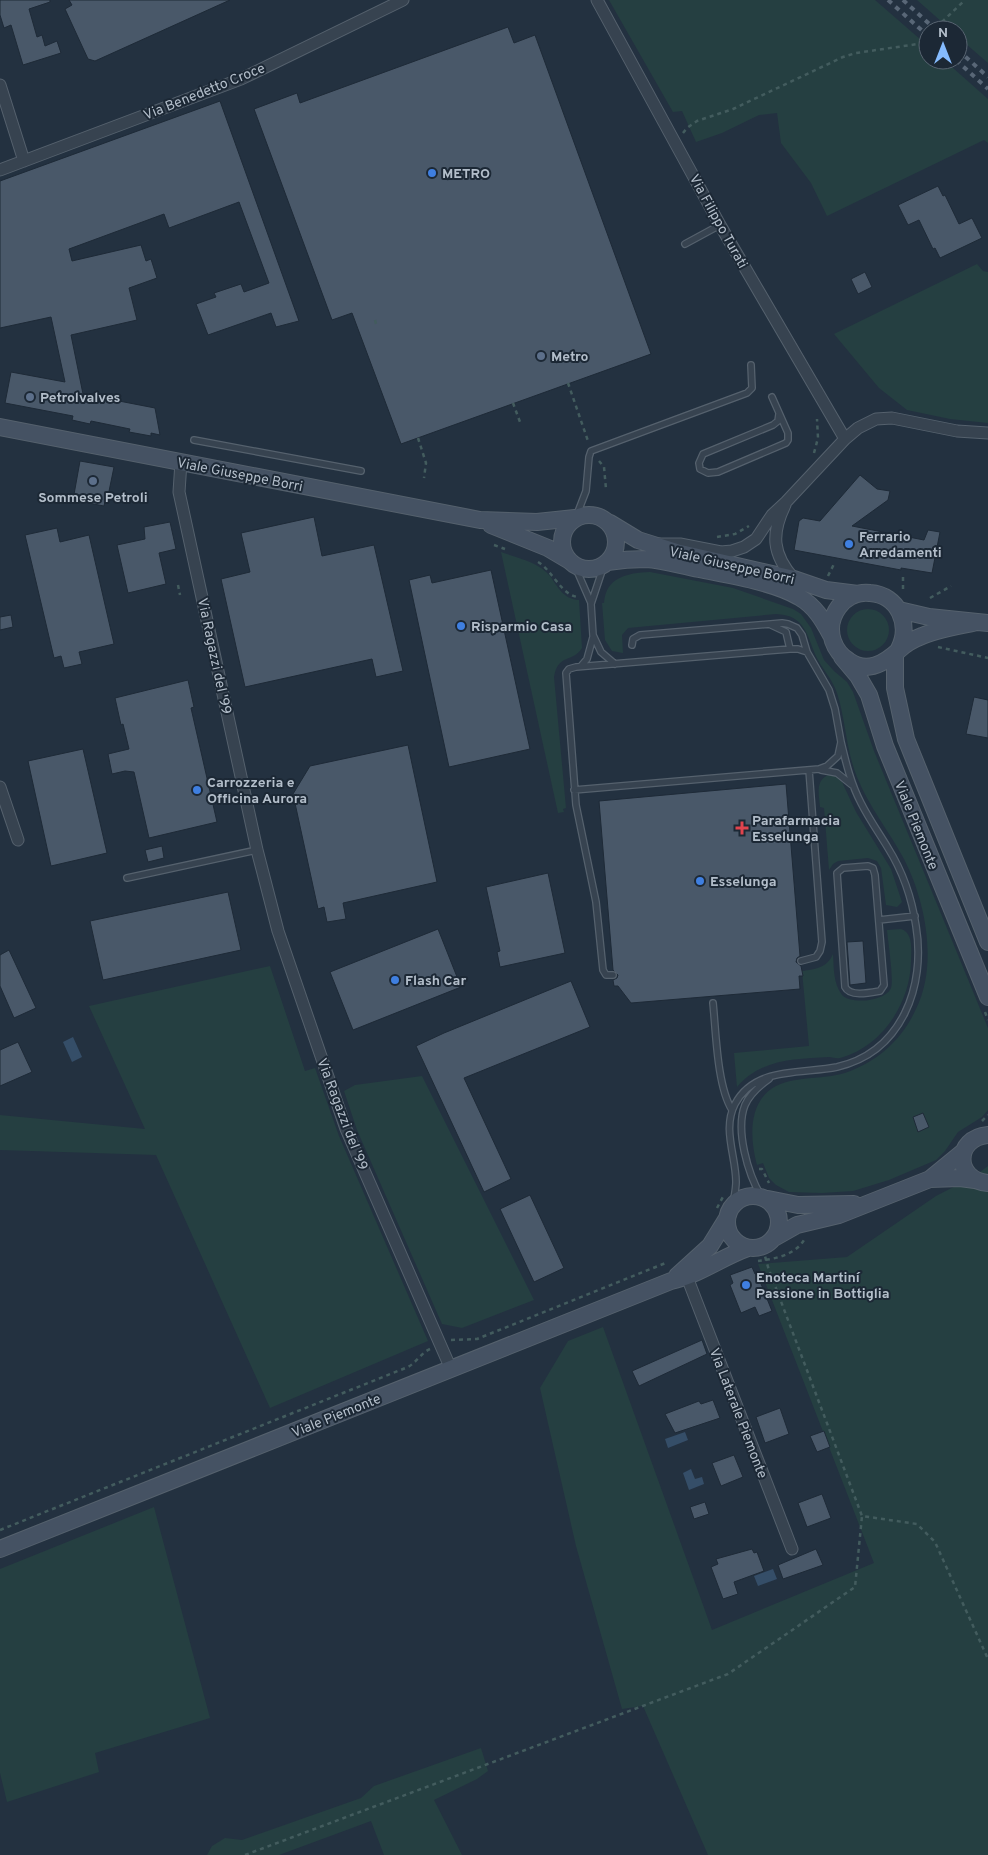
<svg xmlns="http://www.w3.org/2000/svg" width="988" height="1855" viewBox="0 0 988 1855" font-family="Overpass,sans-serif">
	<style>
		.green { fill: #253f41 }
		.water { fill: #354e68 }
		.building { fill: #495869; stroke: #1e2a37 }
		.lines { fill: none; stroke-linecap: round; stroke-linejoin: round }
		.lane-casing { stroke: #55616d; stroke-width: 8 }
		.street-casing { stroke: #55616d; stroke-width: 13 }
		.secondary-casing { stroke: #55616d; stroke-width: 18 }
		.path { stroke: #435c5e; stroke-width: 2.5; stroke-dasharray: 4 4; stroke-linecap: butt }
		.lane { stroke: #374350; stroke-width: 5.5 }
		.street { stroke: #374350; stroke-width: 11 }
		.secondary { stroke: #455263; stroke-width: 16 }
		.rail { stroke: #596777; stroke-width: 4; stroke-dasharray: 5 5; stroke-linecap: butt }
		.shop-dot { fill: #3f7fe0; stroke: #1c2835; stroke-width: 2 }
		.service-dot { fill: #5c6f8a; stroke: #1c2835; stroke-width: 2 }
		.health-dot { fill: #e0444e; stroke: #1c2835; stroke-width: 2 }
		.labels { text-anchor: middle; stroke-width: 4; stroke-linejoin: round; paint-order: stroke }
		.street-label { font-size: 14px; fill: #b3beca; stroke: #1c2835 }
		.poi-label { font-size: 14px; font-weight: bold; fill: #b3beca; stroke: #1c2835; text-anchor: start }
	</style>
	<rect width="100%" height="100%" fill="#233140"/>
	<path class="green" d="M609 0H875L928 46V60H944L988 99V143L984 140 827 216 811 183 781 143 777 113 759 115 722 133 696 142 682 111 673 112Z
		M917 0H988V63L958 37V30H951Z
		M977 264 983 271 988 272V423L950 419 907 410 879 388 834 334Z
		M501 552C517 558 539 562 550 576 558 587 563 599 579 600L582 648C573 663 558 653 554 677L566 808 563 809 564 812 558 813Z
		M650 572 733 588 793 609 801 614 811 628 824 660 834 671 847 682 853 692 874 751 988 1028V1110L982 1117 958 1132 945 1151 936 1160 889 1180 853 1191 822 1193 789 1192 776 1185 769 1178 763 1163 757 1165C747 1128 750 1086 796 1080 813 1077 829 1078 845 1073 877 1062 902 1040 916 1009 938 965 926 902 904 859 889 831 869 807 857 777 846 750 846 721 837 693 832 678 821 668 815 654 807 634 804 615 776 614L628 628 622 635 623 653 612 651 605 640 602 603H604C606 577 627 573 650 572Z
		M847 630a21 21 0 1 1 42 0a21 21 0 1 1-42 0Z
		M828 775 836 776 842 782 856 812 891 869 902 902 897 907 886 905 881 868 877 861 868 858 838 861 833 864 829 870 824 808 820 807C819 795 815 781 828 775Z
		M901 929C914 933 911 951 911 962 910 1003 882 1047 840 1058 836 1059 833 1057 829 1057 794 1059 761 1059 737 1087L734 1053 809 1046 802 971C816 969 827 968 833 954 834 968 833 983 842 995 851 1005 886 1001 891 988 894 978 888 942 887 930Z
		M270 966 305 1071 315 1068 339 1136 428 1341 270 1408 156 1155 0 1150V1115L145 1129 89 1006Z
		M422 1076 534 1300 462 1328 442 1324 357 1130 344 1091 355 1085Z
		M988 1166V1855H708L643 1706 622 1709 576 1546 540 1388 568 1341 603 1327 712 1630 874 1563 758 1264 847 1257 936 1196 973 1177Z
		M154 1507 210 1718 95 1753 99 1772 7 1802 0 1773V1569Z
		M481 1748 488 1771 477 1779 434 1800 462 1855H384L371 1821 279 1855H207L212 1846 225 1838 242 1840 361 1798 374 1786Z"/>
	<path class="water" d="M73 1037 82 1057 72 1062 63 1042Z
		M685 1432 688 1440 668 1448 665 1439Z
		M691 1469 695 1479 702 1477 704 1484 689 1490 683 1473Z
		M773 1569 777 1579 758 1586 754 1576Z"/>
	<path class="building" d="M0 0H50V2L29 9 37 37 42 35 45 46 57 41 61 53 23 65 11 25 4 28 0 15Z
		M69 0H230L95 61 88 59 65 9 72 5Z
		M508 27 514 43 535 35 651 354 401 444 352 313 332 320 254 109 297 93 300 103Z
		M220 101 299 321 276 327 271 313 208 335 196 304 216 297 214 293 241 284 244 292 269 283 239 202 169 228 164 214 69 249 72 261 141 245 146 261 151 259 157 278 129 288 137 320 71 335 83 394 155 408 160 435 151 433V436L129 432 130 429 91 421 90 424 72 420 73 416 5 403 11 372 65 382 51 317 0 328V181Z
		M938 186 943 196 945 195 959 224 972 218 982 238 940 258 935 248 933 249 919 220 908 225 898 205Z
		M865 272 872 287 858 294 851 279Z
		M80 461 114 467 107 501H105L104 506 73 500Z
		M860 475 877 489 890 491 888 500 852 526 924 540 928 530 940 532 932 573 901 568V570L794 550 799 521 803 518 820 521Z
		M314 517 322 556 374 545 403 671 376 677 372 659 245 687 221 579 250 572 241 533Z
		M170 522 176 549 159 553 166 584 128 593 117 545 145 539 144 527Z
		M57 528 60 542 89 535 114 644 79 652 82 664 64 668 61 656 54 658 25 535Z
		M491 570 530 749 449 767 409 580 430 575 432 583Z
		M11 615 13 627 0 630V617Z
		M188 680 194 707 191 708 217 822 149 838 134 772 125 771 112 774 108 754 129 749 123 724 121 725 115 698Z
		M974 697 988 700V738L966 734Z
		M408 745 437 882 343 903 346 919 327 922 324 907 318 909 293 794 310 766Z
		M83 749 107 853 51 866 28 761Z
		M786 784 800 956 797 958 796 962 801 966 803 976H799L800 989 631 1003 618 986H614L613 980 617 978 618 975 613 970 599 801Z
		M162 846 164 858 148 862 145 850Z
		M548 873 565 953 500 967 497 952 500 951 486 887Z
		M228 892 241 950 103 980 90 921Z
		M438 929 461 987 353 1030 330 972Z
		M863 941 866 983 850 985 847 942Z
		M9 950 36 1008 14 1018 0 986V955Z
		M571 981 590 1027 464 1078 511 1179 484 1192 416 1046 444 1033Z
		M18 1042 32 1072 0 1086V1050Z
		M923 1113 929 1127 918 1132 913 1117Z
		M530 1195 564 1268 534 1282 500 1209Z
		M752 1267 755 1274H757L772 1311 759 1316 755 1307 741 1313 730 1285 733 1283 730 1275Z
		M702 1340 707 1354 639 1386 632 1371Z
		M713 1400 720 1418 675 1433 665 1414 699 1401 701 1404Z
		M780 1408 789 1434 765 1443 756 1417Z
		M824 1431 830 1447 817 1452 810 1436Z
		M734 1455 743 1477 721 1486 712 1463Z
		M822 1494 831 1518 807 1527 798 1503Z
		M705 1502 709 1514 694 1519 690 1507Z
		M752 1549 754 1553 757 1552 764 1571 734 1582 738 1594 723 1599 711 1567 718 1564 716 1559Z
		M816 1549 823 1565 783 1579 778 1565Z"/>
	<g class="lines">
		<defs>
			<path id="lane" d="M685 244 720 225
				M772 397 788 433V440L786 443 718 472 708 473 700 469 699 463 703 454 773 425 778 421 779 414
				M194 440 361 471
				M576 517 586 491 589 457 591 451 747 393 752 388 751 365
				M574 564 591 603
				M604 565 591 604 593 635 601 652 615 664
				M771 625 786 632 790 649
				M581 666 587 659 593 637
				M821 770 837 773 852 785
				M574 790 819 769 827 766 838 756 841 742 835 709 829 690 807 652 802 635 797 628 788 624 782 623 640 635 633 639 632 645
				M868 866 873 868 875 875 884 985 880 991C869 993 850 997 845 987L837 873 843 868Z
				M127 878 257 850
				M879 920 915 916
				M801 961 816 957 820 951 822 942 809 770
				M613 975H606L603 970 596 902 576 805 566 673 569 669 576 667 790 649H798L807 652
				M713 1003C716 1032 717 1086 732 1110
				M761 1196C748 1174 735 1130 745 1105 750 1094 759 1086 769 1079
				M733 1205C734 1197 736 1189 736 1182 736 1156 722 1129 735 1104 755 1066 803 1074 837 1067 902 1052 926 986 916 926 912 899 903 872 888 848 879 833 869 819 861 803 851 784 846 763 841 742"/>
			<path id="street" d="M597 0 720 225 845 439
				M0 85 24 161
				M0 170 241 79 403 0
				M181 462 179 492 257 850 278 931 346 1129 451 1369
				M785 505C771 534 772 554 794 579
				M659 544H680L721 552 732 551 744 547 756 539 772 515 786 502 845 439 858 428 876 419 892 418 957 431 988 433
				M0 787 18 840
				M687 1277 792 1549"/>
			<path id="secondary" d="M0 427 480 520 537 522 575 518
				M562 542a27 27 0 1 1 54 0a27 27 0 1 1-54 0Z
				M610 523 638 540 676 552 794 579 826 590 858 594
				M491 525 548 548 570 561
				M607 562C620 560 633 559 646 559 664 560 682 566 699 569 728 575 774 582 799 597 815 606 823 620 831 635
				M899 610 929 617 988 623
				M899 649C911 625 899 595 870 593 844 590 825 617 833 641 836 650 841 656 849 661 867 674 885 663 899 650 905 644 914 639 922 636 938 629 956 626 973 623
				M895 655V688L906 739 988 942
				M842 657 858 676 869 695 885 746 988 997
				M988 1135C954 1138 954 1180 988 1183
				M930 1179 960 1178 975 1180
				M727 1222a26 26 0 1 1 52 0a26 26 0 1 1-52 0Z
				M768 1199 798 1205 854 1204
				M774 1238 797 1225 839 1215 930 1179 963 1152
				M677 1276 710 1246 726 1220
				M0 1549 671 1281C699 1275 722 1257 748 1248"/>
		</defs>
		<use href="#lane" class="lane-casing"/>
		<use href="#street" class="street-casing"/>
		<use href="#secondary" class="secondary-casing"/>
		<path class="path" d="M942 22 965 0
			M683 133 687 128 697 121 733 109 843 57 856 53 918 44 927 38
			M375 320 376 324
			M568 383 588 441
			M513 403 520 422
			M418 438 426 463 424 478
			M814 453 818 438 817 419
			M599 461 604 467 606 489
			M717 537 735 534 749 526
			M494 545 505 549
			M538 562C553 571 561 595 578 597
			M828 576 834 564
			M903 577V591
			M178 585 180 595
			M930 598 951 586
			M938 647 988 658
			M985 1012 988 1020
			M982 1121 988 1115
			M759 1169H762L769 1183
			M717 1208 724 1195
			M763 1249 768 1267 862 1516 917 1524 935 1542 988 1659
			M758 1261C774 1259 797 1255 805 1238
			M451 1340 477 1339 668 1262
			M0 1530 408 1367C417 1362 421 1353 430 1349
			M245 1855 728 1674 855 1587 862 1516"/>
		<use href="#lane" class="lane"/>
		<use href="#street" class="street"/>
		<use href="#secondary" class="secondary"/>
		<path class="rail" d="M888 0 928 36
			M903 0 936 30
			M958 50 988 77
			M956 60 988 89"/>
	</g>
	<g class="shop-dot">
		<circle cx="432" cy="173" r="5"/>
		<circle cx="849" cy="544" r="5"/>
		<circle cx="461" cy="626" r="5"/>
		<circle cx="197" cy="790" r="5"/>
		<circle cx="700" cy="881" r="5"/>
		<circle cx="395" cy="980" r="5"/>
		<circle cx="746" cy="1285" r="5"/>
	</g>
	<g class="service-dot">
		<circle cx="541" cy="356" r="5"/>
		<circle cx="30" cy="397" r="5"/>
		<circle cx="93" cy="481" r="5"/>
	</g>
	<path class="health-dot" d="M739.5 820.5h5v5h5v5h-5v5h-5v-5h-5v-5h5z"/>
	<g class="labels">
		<g class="street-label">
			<text transform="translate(204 91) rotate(-22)" y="5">Via Benedetto Croce</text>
			<text transform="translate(719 221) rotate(61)" y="5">Via Filippo Turati</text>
			<text transform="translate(240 474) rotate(11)" y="5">Viale Giuseppe Borri</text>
			<text transform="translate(732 565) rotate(13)" y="5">Viale Giuseppe Borri</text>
			<text transform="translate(215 656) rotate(78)" y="5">Via Ragazzi del '99</text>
			<text transform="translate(917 825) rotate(68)" y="5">Viale Piemonte</text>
			<text transform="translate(343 1114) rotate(69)" y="5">Via Ragazzi del '99</text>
			<text transform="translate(739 1413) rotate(69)" y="5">Via Laterale Piemonte</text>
			<text transform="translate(336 1415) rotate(-22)" y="5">Viale Piemonte</text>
		</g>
		<g class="poi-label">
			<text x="442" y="178">METRO</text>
			<text x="551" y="361">Metro</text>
			<text x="40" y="402">Petrolvalves</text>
			<text x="93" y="502" text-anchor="middle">Sommese Petroli</text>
			<text x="859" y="541">Ferrario<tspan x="859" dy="16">Arredamenti</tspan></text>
			<text x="471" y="631">Risparmio Casa</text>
			<text x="207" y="787">Carrozzeria e<tspan x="207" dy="16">Officina Aurora</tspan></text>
			<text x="752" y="825">Parafarmacia<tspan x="752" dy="16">Esselunga</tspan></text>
			<text x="710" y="886">Esselunga</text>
			<text x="405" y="985">Flash Car</text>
			<text x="756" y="1282">Enoteca Martiní<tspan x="756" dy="16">Passione in Bottiglia</tspan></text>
		</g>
	</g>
	<g transform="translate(943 45)"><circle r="24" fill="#1c2835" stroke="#586471"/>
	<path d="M0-4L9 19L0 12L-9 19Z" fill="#85bbfe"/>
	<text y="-8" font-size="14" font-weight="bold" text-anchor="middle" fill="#b3beca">N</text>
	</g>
</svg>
